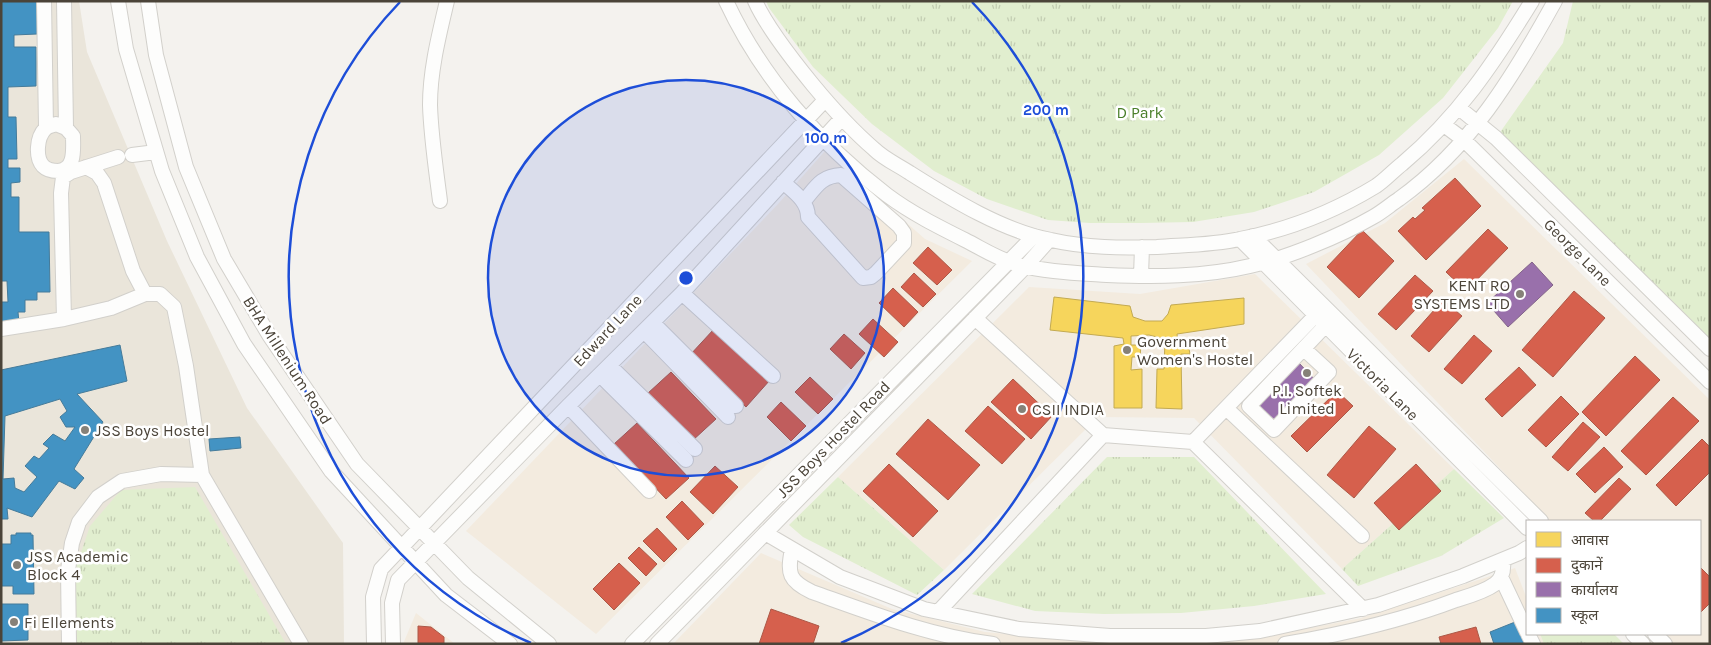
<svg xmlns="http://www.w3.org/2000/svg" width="1711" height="645" viewBox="0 0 1711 645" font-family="Karla,'Noto Sans Devanagari',sans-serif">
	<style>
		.commercial { fill: #f3ebdf }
		.education { fill: #eae5da }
		.park { fill: url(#park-tufts) }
		.homes { fill: #f6d55c; stroke: #c3aa52 }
		.shops { fill: #d6604d; stroke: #ac5847 }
		.offices { fill: #9970ab; stroke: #826389 }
		.schools { fill: #4393c3; stroke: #457b9a; fill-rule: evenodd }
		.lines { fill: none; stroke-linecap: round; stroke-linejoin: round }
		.minor-casing { stroke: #d2d0cb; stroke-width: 16 }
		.minor { stroke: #fdfdfc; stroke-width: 14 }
		.ring { fill: none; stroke: #1d4ed8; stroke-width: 2.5 }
		.poi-dot { fill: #868178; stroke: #fff; stroke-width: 2 }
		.labels { text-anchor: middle; stroke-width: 5; stroke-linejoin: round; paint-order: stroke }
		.park-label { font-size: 16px; fill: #4a7f2a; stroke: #fff }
		.street-label { font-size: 16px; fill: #4b4439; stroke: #fff }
		.poi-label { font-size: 16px; fill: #4b4439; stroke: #fff; text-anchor: start }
		.centre { fill: #1d4ed8; stroke: #fff; stroke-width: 2.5 }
		.ring-label { font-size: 15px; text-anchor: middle; font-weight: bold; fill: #1d4ed8; stroke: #fff; stroke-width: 5; stroke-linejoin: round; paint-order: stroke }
	</style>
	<defs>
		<pattern id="park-tufts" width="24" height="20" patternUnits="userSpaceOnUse" patternTransform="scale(1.25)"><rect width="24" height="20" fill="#e1eecf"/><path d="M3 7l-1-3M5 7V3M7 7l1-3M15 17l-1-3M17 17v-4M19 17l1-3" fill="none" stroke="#c3cdb2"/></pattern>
	</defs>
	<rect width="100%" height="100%" fill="#f4f2ee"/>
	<path class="commercial" d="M825 151 925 239 972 261 596 634 466 531 778 204Z
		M1464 159 1710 400V644H1666L1657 634H1700V521H1550L1306 264 1385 223Z
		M1255 274 1454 469 1342 569 1194 418 1098 417 944 570 838 477 1029 287 1140 294Z
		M761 553 892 609 985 632 1122 644H673Z
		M1515 568 1527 599V634H1540L1544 644H1168L1259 638 1361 618Z
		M416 613 455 644H403Z"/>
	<path class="education" d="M1 1H79L87 52 167 241 247 408 343 543 344 644H1Z"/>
	<path class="park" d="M766 1H1513L1498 28 1443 98 1379 155 1314 192 1254 212 1193 222 1141 223H1090L1048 220 987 199 934 171 872 124 813 67 769 8Z
		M1573 1H1710V349L1496 138 1563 43Z
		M1107 457H1194L1326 594 1254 606 1181 613 1104 614 1035 611 972 594Z
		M1454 469 1504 518 1441 556 1358 586 1342 569Z
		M838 477 944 570 917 595 803 537 789 525Z
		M195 487 286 644H77L74 573 90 526 121 490Z
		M1540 634H1614L1624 644H1544Z"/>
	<path class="homes" d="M1054 297 1130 306 1133 317 1145 321H1162L1168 314 1171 305 1244 298V324L1177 334 1178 343 1188 344 1190 354H1181L1182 409 1156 408 1157 369H1164L1165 339 1149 335 1131 336V345H1141L1140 357H1132L1131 370 1142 369V408H1114V346L1124 344 1123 338 1050 330Z"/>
	<path class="shops" d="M1455 178 1481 206 1426 260 1398 231 1413 217 1415 219 1425 210 1422 208Z
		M1488 229 1508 248 1466 291 1446 272Z
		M1362 230 1394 261 1359 298 1327 267Z
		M928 247 952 270 937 285 913 263Z
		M914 273 936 294 923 307 901 287Z
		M1415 275 1433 291 1396 330 1378 314Z
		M893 288 918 312 904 327 879 303Z
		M1574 291 1605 318 1553 377 1522 350Z
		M1443 300 1462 316 1429 352 1411 336Z
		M873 319 898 342 884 357 859 334Z
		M714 329 770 380 746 407 690 355Z
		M844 334 865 353 851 369 830 349Z
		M1474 335 1492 351 1462 384 1444 369Z
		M1635 356 1660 380 1606 436 1582 412Z
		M1519 367 1536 385 1502 417 1485 399Z
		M671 372 716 419 692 441 647 394Z
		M810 377 833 399 818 414 795 392Z
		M1013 379 1052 416 1031 439 991 402Z
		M1337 391 1353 406 1307 452 1291 436Z
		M1561 396 1579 414 1546 447 1528 430Z
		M1673 397 1699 421 1646 475 1621 451Z
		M781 402 806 426 791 441 767 417Z
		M988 406 1025 439 1002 464 965 431Z
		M928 419 980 465 948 500 896 454Z
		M1583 422 1600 437 1568 471 1552 457Z
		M637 423 689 478 666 499 614 444Z
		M1369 426 1396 449 1354 498 1327 475Z
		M1702 439 1710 447V472L1676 506 1656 485Z
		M1604 447 1623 467 1595 493 1576 474Z
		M889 464 938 511 913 537 863 491Z
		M1416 464 1441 491 1399 530 1374 503Z
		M715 466 738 487 713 514 690 492Z
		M1619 478 1631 489 1600 521H1594L1585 513Z
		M682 501 704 524 688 540 666 517Z
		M657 528 677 549 664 562 643 541Z
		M639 547 657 564 646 576 628 558Z
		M619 563 640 583 614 610 593 589Z
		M1700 567 1710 577V603L1700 613Z
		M771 609 819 626 813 644H759Z
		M418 626 431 627 444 637V644H418Z
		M1476 627 1481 644H1441L1439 637Z"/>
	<path class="offices" d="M1532 262 1553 285 1508 327 1487 303Z
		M1298 362 1316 381 1273 424 1255 405Z"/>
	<path class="schools" d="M1 1H37V34L14 35V47H36V86L8 87V117H16L17 159H8V168H20V182L11 183V197H19V232H49L50 292H37V300H25V312H18L19 323H1V302H8L7 281H1Z
		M120 345 127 381 77 394 103 422 74 469 84 478 75 489 59 481 32 517 7 508 8 519H1V370ZM60 399 67 411 60 417 66 427H75L65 441 53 434 43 444 49 448 39 459 34 456 25 466 37 477 24 492 15 488 14 478 3 479 5 416Z
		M240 437 241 448 210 451 209 439Z
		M16 533H31V535H33L34 594H13V586H1V544H11V535H16Z
		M1 604H28V640L1 641Z
		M1520 620 1530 644H1494L1490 632Z"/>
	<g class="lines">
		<defs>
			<path id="minor" d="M44 1 46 127
				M64 1 66 128
				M118 1 126 49 162 171 197 257 244 344 331 471 446 595 510 644
				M148 1 156 55 186 167 224 259 269 335 357 464 468 578 549 644
				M726 1C762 78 820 144 887 195 911 213 939 227 965 240 981 248 996 258 1013 263 1043 272 1076 273 1107 275 1154 277 1204 277 1250 266 1287 258 1340 236 1373 217 1382 212 1390 205 1399 199 1470 148 1513 77 1555 1
				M755 1C767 28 795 63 813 85 832 108 852 130 874 149 884 159 898 165 910 173 951 199 1003 231 1051 240 1086 248 1122 248 1157 247 1185 245 1213 245 1240 239 1287 230 1335 211 1376 186 1385 180 1393 171 1402 164 1458 117 1494 63 1532 1
				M1459 108 1496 138 1710 349
				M56 124 66 128 73 136C73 148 76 170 58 171 52 171 47 170 43 166 35 157 37 137 45 129 48 126 52 126 56 124Z
				M1444 125 1464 140 1710 382
				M132 155 156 152
				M86 167 97 173 104 183 133 271 145 294H160L174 307 186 366 202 475 301 644
				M783 182C794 192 808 201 808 217L863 278 871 277 876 273 904 243V233L899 226 841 175C821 176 816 187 804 201
				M440 201C436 169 431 137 430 105 430 70 439 35 447 1
				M1253 236 1541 521
				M1240 239 1527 528
				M1141 276 1142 247
				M682 293 773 376
				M975 318 1103 435
				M64 319 61 193 63 177 71 172 118 157
				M653 323 736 406
				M1 329 64 319 111 308 145 294
				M644 331 728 417
				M1304 349 1329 372 1274 430 1249 406 1325 326
				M610 366 695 449
				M600 375 686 460
				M568 406 649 491
				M1226 408 1362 536
				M1193 442 1315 316
				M765 533 840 577 924 609 1019 629 1110 636H1206L1260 631 1378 605 1463 576 1519 553 1527 548
				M792 549C787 574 789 581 812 592 871 613 930 636 993 644
				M1501 577 1527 632
				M938 612 1103 435 1193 442 1363 609
				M1528 634 1533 644
				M1633 634 1643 644
				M1655 634 1665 644
				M69 644 68 570 72 543 79 522 98 497 122 481 161 474 202 475
				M374 644 373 597 381 569 825 100
				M393 644 392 603 398 580 568 406 682 293 842 118
				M632 644 1034 236
				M657 644 1026 266 1049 240
				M1285 644C1343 634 1401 621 1456 600 1469 596 1484 592 1495 584 1503 578 1504 569 1503 560"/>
		</defs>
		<use href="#minor" class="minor-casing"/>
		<use href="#minor" class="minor"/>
	</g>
	<circle cx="686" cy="278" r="198" fill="#1d4ed8" fill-opacity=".12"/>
	<g class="ring">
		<circle cx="686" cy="278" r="198"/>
		<path d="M531 643A397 397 0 0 1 400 2M972 2A397 397 0 0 1 841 643"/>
	</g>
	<g class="poi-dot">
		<circle cx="1520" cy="294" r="5"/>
		<circle cx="1127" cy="350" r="5"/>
		<circle cx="1307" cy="373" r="5"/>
		<circle cx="1022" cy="409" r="5"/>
		<circle cx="85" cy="430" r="5"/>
		<circle cx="17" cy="565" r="5"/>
		<circle cx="14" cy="622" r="5"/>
	</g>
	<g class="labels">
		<g class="park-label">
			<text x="1140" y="118">D Park</text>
		</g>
		<g class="street-label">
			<text transform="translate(1578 252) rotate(45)" y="6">George Lane</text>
			<text transform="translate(607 330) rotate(-47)" y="6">Edward Lane</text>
			<text transform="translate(288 360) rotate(57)" y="6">BHA Millenium Road</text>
			<text transform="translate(1383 384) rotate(45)" y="6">Victoria Lane</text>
			<text transform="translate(833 439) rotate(-46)" y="6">JSS Boys Hostel Road</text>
		</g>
		<g class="poi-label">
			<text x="1510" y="291" text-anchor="end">KENT RO<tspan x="1510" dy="18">SYSTEMS LTD</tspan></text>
			<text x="1137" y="347">Government<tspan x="1137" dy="18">Women's Hostel</tspan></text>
			<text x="1307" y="396" text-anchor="middle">P.I. Softek<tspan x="1307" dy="18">Limited</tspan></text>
			<text x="1032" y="415">CSII INDIA</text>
			<text x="95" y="436">JSS Boys Hostel</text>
			<text x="27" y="562">JSS Academic<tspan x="27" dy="18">Block 4</tspan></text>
			<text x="24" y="628">Fi Ellements</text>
		</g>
	</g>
	<circle cx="686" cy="278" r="8" class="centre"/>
	<g class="ring-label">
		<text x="1046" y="115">200 m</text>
		<text x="826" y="143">100 m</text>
	</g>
	<rect width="1711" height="645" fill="none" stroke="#4b4439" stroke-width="5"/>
	<rect x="1526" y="520" width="175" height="115" fill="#ffffff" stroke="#b7b4b0"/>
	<rect x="1536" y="532" width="25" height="15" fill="#f6d55c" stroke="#b7b4b0"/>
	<text x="1571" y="545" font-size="15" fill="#4b4439">आवास</text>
	<rect x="1536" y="558" width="25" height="15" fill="#d6604d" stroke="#b7b4b0"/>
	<text x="1571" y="570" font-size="15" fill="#4b4439">दुकानें</text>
	<rect x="1536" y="582" width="25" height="15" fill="#9970ab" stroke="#b7b4b0"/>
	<text x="1571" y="595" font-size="15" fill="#4b4439">कार्यालय</text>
	<rect x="1536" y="608" width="25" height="15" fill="#4393c3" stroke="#b7b4b0"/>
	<text x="1571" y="620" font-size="15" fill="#4b4439">स्कूल</text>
</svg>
